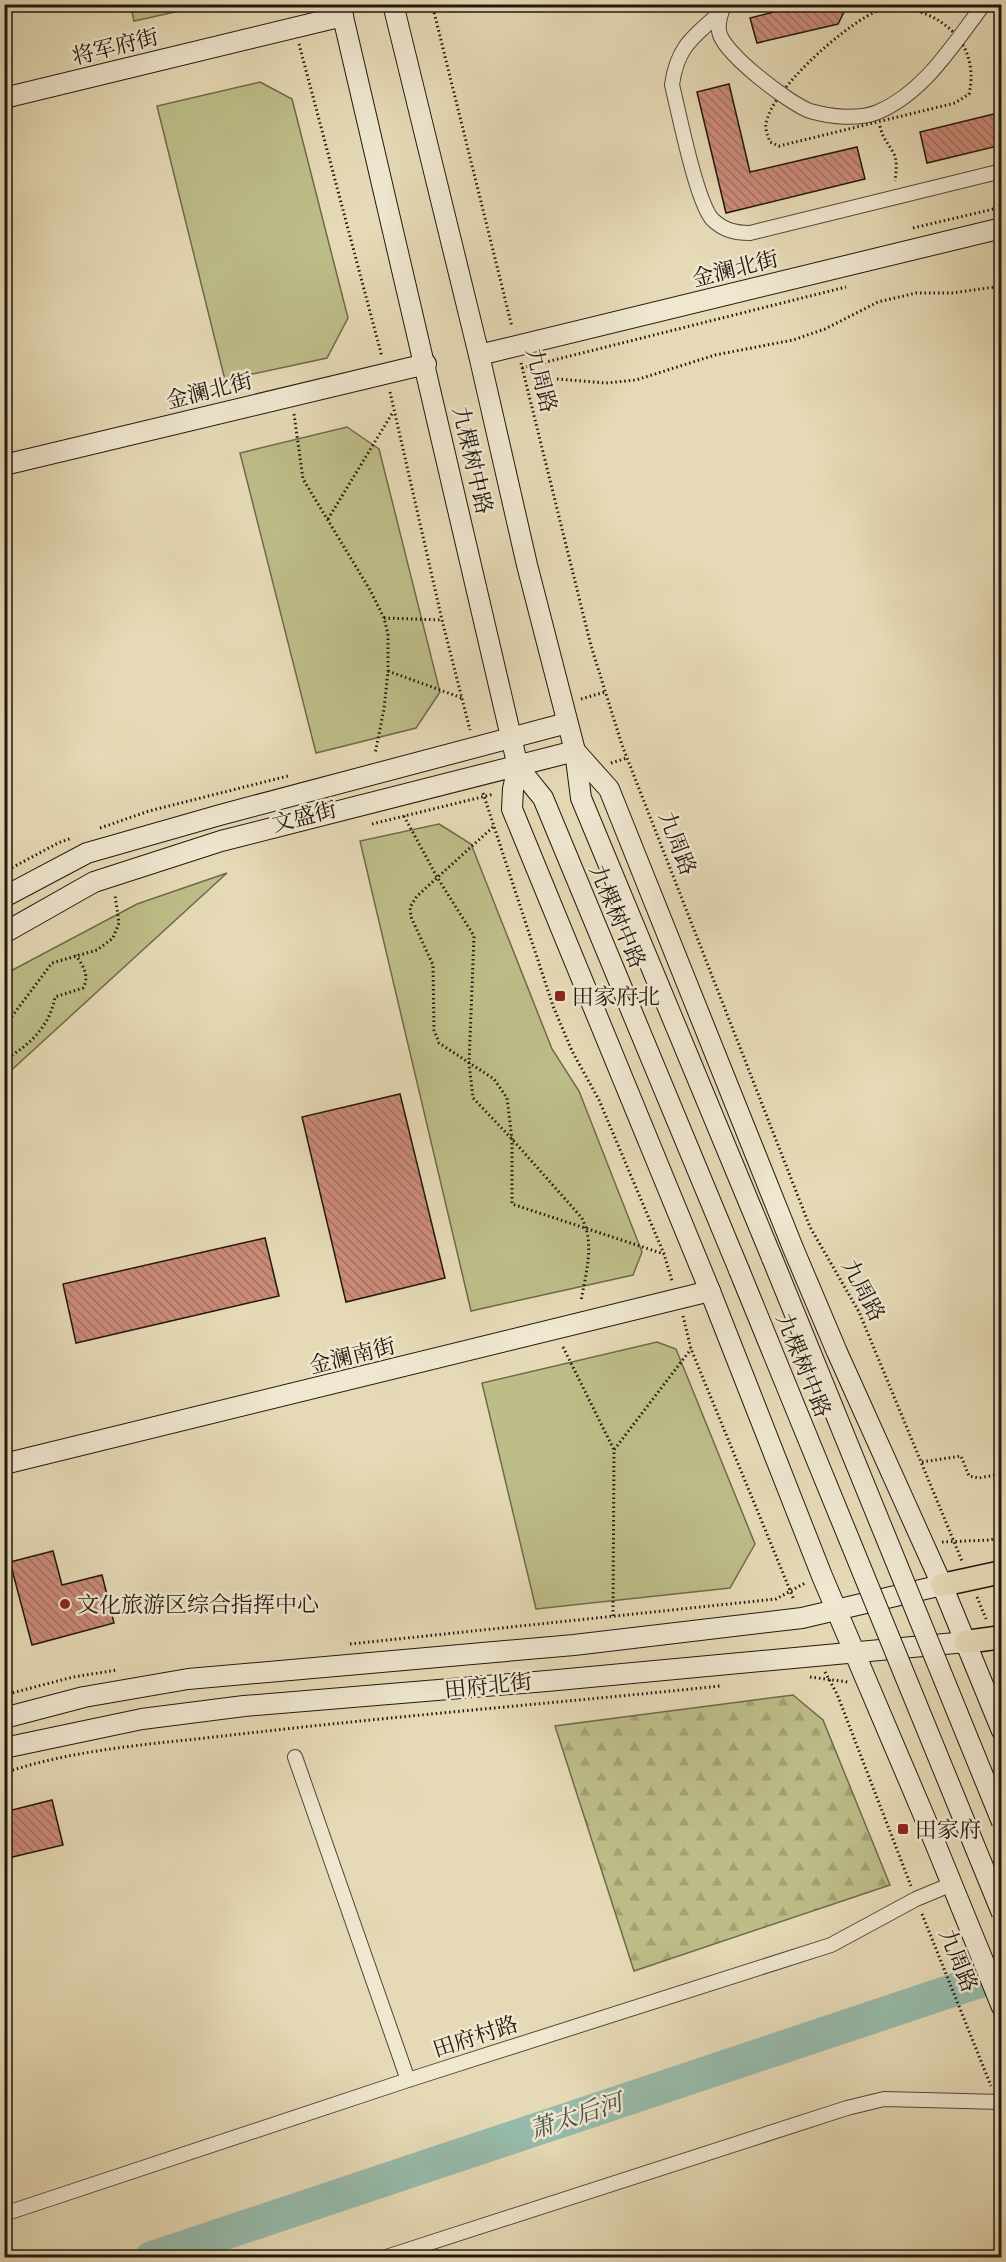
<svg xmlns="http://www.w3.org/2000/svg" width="1006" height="2262" font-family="'IM FELL DW Pica','Noto Serif SC',serif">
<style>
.forest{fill:url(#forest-firs);stroke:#6f6a4c;stroke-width:1.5}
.green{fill:#bdbd88;stroke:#6f6a4c;stroke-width:1.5}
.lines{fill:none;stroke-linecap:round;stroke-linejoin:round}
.river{stroke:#97bbab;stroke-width:33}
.building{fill:url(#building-back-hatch);stroke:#21170f;stroke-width:1.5}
.street-casing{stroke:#524839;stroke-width:16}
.secondary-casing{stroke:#21170f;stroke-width:22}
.primary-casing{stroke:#21170f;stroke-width:25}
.path{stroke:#21170f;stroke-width:3;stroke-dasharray:1.5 3;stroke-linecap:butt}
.street{stroke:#efe7d0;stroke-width:14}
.secondary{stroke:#efe7d0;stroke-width:20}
.primary{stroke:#e6dab6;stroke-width:22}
.secondary-bridge-casing{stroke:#21170f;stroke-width:22;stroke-linecap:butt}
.secondary-bridge{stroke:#efe7d0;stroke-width:20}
.poi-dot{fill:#8f2418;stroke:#efe7d0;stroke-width:2}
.labels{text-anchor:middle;stroke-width:5;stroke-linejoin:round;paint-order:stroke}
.street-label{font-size:22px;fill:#21170f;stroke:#efe7d0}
.poi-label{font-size:22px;fill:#21170f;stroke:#efe7d0;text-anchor:start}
.water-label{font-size:24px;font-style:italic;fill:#4a5046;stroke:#efe7d0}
</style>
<defs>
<pattern id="forest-firs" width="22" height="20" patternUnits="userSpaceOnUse" patternTransform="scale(1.5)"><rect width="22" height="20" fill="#bdbd88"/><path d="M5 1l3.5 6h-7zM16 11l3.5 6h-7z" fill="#a2a274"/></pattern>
<pattern id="building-back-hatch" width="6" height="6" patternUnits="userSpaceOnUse" patternTransform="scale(1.5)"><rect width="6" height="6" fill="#cc8b7a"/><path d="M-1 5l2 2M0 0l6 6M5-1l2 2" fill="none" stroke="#a57162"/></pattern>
</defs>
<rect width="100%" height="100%" fill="#e6dab6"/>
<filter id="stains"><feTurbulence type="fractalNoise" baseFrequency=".00333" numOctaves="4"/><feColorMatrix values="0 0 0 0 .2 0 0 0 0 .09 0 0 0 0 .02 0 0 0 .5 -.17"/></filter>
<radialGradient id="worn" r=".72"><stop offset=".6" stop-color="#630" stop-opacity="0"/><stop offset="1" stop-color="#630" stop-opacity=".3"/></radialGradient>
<polygon class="forest" points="793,1695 823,1720 890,1885 634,1971 555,1726"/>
<g class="green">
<polygon points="130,4 207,4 207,5 134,21"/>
<polygon points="260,82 292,99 348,318 327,358 225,380 157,106"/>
<polygon points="347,427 379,449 440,692 416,728 316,753 240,453"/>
<polygon points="439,824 471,844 552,1049 579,1091 642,1252 633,1275 471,1311 360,841"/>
<polygon points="227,873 5,1076 5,974 137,904"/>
<polygon points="657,1342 676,1349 755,1544 730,1588 536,1609 482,1383"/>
</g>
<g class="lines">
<polyline class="river" points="151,2258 1002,1974"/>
</g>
<g class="building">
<polygon points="805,4 848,4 838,24 757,43 750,18"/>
<polygon points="729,84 750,172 857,147 865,179 726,213 697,92"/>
<polygon points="1002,112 1002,145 927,163 920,132"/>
<polygon points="400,1094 445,1278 346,1302 302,1117"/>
<polygon points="265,1238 279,1296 76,1343 63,1284"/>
<polygon points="53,1551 62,1585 102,1575 114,1623 32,1645 10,1562"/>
<polygon points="52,1800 63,1845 4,1859 4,1812"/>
</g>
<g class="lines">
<g class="street-casing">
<g id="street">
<path d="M 725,4 C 721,12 718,22 719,31 C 721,52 790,104 810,111 C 831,117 858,120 878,112 C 925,92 954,43 984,4"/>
<path d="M 720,13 C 693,37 677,47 672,85 C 679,113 696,200 712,219 C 723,230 735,233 750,233 L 1002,171"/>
<polyline points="295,1757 408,2080"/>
<polyline points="4,2214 408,2080 831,1945 916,1899 952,1884"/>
<polyline points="383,2258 847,2108 884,2099 1002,2102"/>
</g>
</g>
<g class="secondary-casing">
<g id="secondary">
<polyline points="340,4 518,767 543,798 739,1270"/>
<polyline points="393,4 479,355 527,565 575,751 581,798 772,1258"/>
<polyline points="4,98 343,16"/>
<polyline points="479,355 1002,228"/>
<polyline points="4,465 426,364"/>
<polyline points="575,751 609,789 793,1248 837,1352 942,1585 1002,1731"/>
<polyline points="518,767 513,789 512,809 710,1291 822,1576 924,1816 1002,2007"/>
<polyline points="4,897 87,853 220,815 567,723"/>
<polyline points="4,933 94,882 221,841 575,751"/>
<polyline points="4,1464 710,1291"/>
<polyline points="4,1718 84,1697 188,1679 574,1645 802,1618 942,1585"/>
<polyline points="4,1748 142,1719 244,1706 547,1681 966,1642"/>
</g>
</g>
<g class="primary-casing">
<g id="primary">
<polyline points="942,1585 1002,1572"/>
<polyline points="966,1642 1002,1637"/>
</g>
</g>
<g class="path">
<polyline points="432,4 512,327"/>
<path d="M 890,7 C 939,8 981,42 969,94 L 955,103 L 779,146 L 770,142 C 768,136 765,130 766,124 C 771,90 842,28 873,13 C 878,10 885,9 890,7 Z"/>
<polyline points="299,44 382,357"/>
<path d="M 880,126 C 882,137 888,143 893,152 C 898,161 896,171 895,181"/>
<polyline points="913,228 1002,207"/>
<polyline points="521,363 591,646 622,745 810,1227 859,1312 962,1561"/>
<polyline points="522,368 846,287"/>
<polyline points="557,379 606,383 636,380 715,355 793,340 825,329 878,302 916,293 952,293 1002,286"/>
<polyline points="390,392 442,620 470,730"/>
<polyline points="294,414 303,479 370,590 384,618 388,634 388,671 384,709 375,754"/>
<polyline points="328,519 393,412"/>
<polyline points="384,618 442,620"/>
<polyline points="388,671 462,698"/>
<polyline points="581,699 605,692"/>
<polyline points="611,763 627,758"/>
<polyline points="483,793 553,1006 572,1051 599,1100 664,1254 672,1281"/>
<path d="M 404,816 L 437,877 L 474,936 L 469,1064 L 473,1098 L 512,1139 L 582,1218 C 595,1245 586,1272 581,1301"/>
<polyline points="372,824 494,794"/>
<polyline points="493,827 417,896 410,907 411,917 433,965 434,1030 439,1043 494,1079 507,1098 512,1139 512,1204 664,1254"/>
<polyline points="100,828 149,811 288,776"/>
<polyline points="4,872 58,843 72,838"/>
<polyline points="4,1021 10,1019 52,963 97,950 113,938 119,923 115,895"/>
<path d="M 4,1060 C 29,1046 50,1026 55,997 L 83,988 C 90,976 83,966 76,955"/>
<polyline points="683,1316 691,1349 794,1600"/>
<polyline points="563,1347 614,1450"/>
<polyline points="922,1462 961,1456 969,1476 979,1478 1002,1474"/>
<polyline points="942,1542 990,1540 1002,1537"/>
<polyline points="977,1597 986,1619"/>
<polyline points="613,1616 614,1450 691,1349"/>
<polyline points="350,1644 776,1599 805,1583"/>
<polyline points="825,1672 837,1694 911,1886"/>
<polyline points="810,1677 848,1682"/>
<polyline points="4,1695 73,1677 117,1670"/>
<path d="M 4,1773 C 77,1748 157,1744 232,1735 C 394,1716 557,1703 720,1686"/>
<polyline points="922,1914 991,2086"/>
</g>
<use href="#street" class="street"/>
<use href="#secondary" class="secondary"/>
<use href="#primary" class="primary"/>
<g class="secondary-bridge-casing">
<g id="secondary-bridge">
<polyline points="772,1258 1002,1822"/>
<polyline points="739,1270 1002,1913"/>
</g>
</g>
<use href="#secondary-bridge" class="secondary-bridge"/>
</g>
<g class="poi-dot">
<rect x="554" y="990" width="12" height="12" rx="3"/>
<circle cx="65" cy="1604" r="6"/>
<rect x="897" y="1823" width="12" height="12" rx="3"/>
</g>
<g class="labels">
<g class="street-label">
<text transform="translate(115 46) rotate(-14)" y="8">将军府街</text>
<text transform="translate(735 268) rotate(-14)" y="8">金澜北街</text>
<text transform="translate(542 380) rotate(76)" y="8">九周路</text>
<text transform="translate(209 390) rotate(-14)" y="8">金澜北街</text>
<text transform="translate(473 460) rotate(77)" y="8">九棵树中路</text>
<text transform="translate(304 816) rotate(-14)" y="8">文盛街</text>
<text transform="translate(678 843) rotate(69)" y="8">九周路</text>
<text transform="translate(618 916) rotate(67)" y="8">九棵树中路</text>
<text transform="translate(864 1290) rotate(62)" y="8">九周路</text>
<text transform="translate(352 1355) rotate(-14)" y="8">金澜南街</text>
<text transform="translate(804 1365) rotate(68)" y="8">九棵树中路</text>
<text transform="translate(488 1685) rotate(-6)" y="8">田府北街</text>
<text transform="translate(959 1960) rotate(68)" y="8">九周路</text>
<text transform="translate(475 2036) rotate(-18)" y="8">田府村路</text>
</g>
<g class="poi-label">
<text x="572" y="1004">田家府北</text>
<text x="77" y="1612">文化旅游区综合指挥中心</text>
<text x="915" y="1837">田家府</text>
</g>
<g class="water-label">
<text transform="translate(576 2116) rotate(-18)" y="8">萧太后河</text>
</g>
</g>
<rect width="1006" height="2262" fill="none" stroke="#e6dab6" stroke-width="24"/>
<rect x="6" y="6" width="994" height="2250" fill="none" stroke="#21170f" stroke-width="3"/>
<rect x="12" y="12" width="982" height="2238" fill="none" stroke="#21170f" stroke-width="1.5"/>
<rect width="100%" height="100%" filter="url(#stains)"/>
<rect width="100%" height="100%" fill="url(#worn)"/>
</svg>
